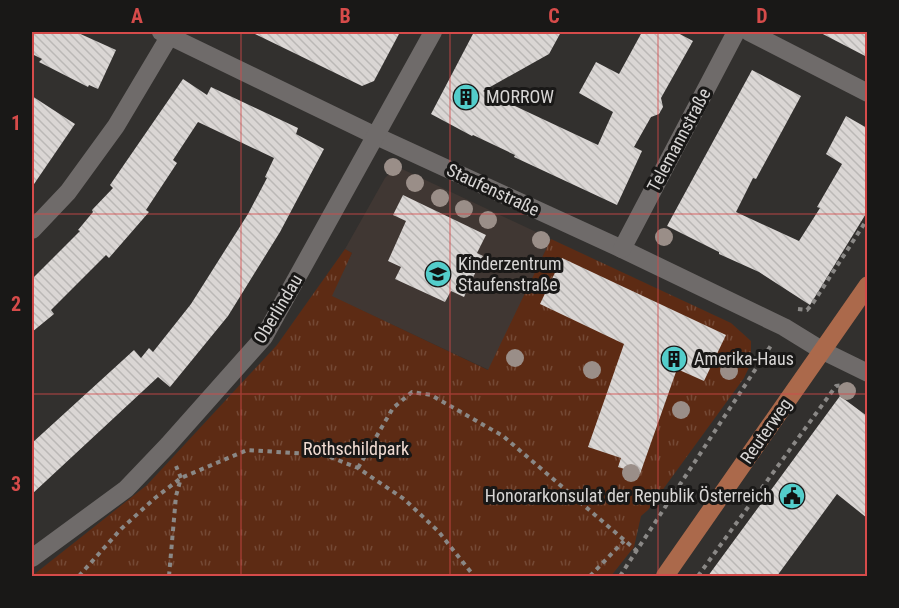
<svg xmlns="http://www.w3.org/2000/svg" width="899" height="608" font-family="'Roboto Condensed',sans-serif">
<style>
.built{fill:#403733}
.grass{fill:url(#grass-tufts)}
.building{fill:url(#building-back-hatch)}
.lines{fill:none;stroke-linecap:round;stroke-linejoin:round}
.path{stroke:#8a8886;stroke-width:4;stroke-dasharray:4.5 4.5;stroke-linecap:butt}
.minor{stroke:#6f6b6a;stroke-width:18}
.major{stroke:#ab694b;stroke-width:18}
.tree{fill:#9a8e88}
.grid{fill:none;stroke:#d64b4a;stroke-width:1.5;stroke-opacity:0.55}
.labels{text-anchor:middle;stroke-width:6;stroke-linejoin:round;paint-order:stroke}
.poi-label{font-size:18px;fill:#d7d5d4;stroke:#191817;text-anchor:start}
.street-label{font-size:18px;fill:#d7d5d4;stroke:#191817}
.park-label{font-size:18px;fill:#f0dbd2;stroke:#191817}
.neatline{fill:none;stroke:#d64b4a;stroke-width:2}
.grid-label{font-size:20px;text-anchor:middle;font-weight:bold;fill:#d64b4a}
</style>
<defs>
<pattern id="grass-tufts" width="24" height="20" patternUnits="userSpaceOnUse" patternTransform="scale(1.5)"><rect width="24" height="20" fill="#5d2b14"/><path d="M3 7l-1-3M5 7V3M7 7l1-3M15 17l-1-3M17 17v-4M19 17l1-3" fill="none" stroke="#744935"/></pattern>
<pattern id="building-back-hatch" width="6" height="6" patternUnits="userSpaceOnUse" patternTransform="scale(1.5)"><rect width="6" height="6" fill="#dad6d4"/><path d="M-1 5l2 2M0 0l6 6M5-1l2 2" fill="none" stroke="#bbb8b6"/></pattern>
</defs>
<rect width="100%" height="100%" fill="#32302e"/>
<polygon class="built" points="402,169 551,239 489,370 331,296 352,253 345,249 385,178 393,170"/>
<polygon class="grass" points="551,239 731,323 751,341 751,363 744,378 648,510 641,516 634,547 611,576 32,576 147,485 277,345 345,249 352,253 332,296 488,370"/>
<g class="building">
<polygon points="32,32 76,32 116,50 98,89 89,85 88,87 39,62 42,59 32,54"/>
<polygon points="251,32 400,32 374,81 362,86"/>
<polygon points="474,32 561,32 549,54 483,91 598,145 613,112 579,93 596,62 619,74 642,32 676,32 693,41 661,98 663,107 659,114 651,117 634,147 642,151 617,205 514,157 515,155 473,135 472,136 431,114"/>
<polygon points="819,32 867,32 867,57"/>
<polygon points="752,70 801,96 756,179 753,178 736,212 799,241 820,208 817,207 842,164 826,154 846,116 867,128 867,212 810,305 759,272 719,254 719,252 667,226"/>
<polygon points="183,79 207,95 211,87 298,128 296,134 324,149 280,232 228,316 170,387 158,377 32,494 32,443 134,350 141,358 149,348 153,352 191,304 248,214 267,178 265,177 274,158 198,122 173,160 177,163 146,210 149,212 109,258 106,255 51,310 54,314 32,332 32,279 80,231 78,230 93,212 92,210 113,188 110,185"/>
<polygon points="32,96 75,124 32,187"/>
<polygon points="403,195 486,235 477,253 483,256 464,297 451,291 445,302 395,279 401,267 388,261 406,221 393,215"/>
<polygon points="562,258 726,335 704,381 677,369 640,474 618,467 621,458 588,447 624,344 540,304"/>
<polygon points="840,396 867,416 867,518 837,494 777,576 708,576"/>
</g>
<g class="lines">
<g class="path">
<polyline points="798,309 807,310 813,303 868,218"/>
<polyline points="358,468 393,408 412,392 431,395 503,436 637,551"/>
<polyline points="79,576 121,529 155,498 181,478 247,450 325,455 358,468 404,499 438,531 474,576"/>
<polyline points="169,576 176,496 181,478 176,466"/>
<polyline points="590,576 624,541"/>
<polyline points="620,576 772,344"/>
<polyline points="698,576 836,386 843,385"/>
</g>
<g class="minor">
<polyline points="161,32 376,136 622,249 784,327 823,351 868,373"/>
<polyline points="749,32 868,93"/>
<polyline points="32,230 68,192 116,126 172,32"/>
<polyline points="622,249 736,32"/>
<polyline points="32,558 126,489 168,445 264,337 433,32"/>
</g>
<polyline class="major" points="665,576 868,285"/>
</g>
<g class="tree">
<circle cx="393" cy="167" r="9"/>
<circle cx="415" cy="183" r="9"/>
<circle cx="440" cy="198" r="9"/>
<circle cx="464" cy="209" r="9"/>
<circle cx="488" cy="220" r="9"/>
<circle cx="664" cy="237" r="9"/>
<circle cx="541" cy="240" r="9"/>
<circle cx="515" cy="358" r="9"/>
<circle cx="592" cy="370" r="9"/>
<circle cx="729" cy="371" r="9"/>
<circle cx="847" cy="391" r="9"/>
<circle cx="681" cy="410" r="9"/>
<circle cx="631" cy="473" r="9"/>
</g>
<path class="grid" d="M 241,32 L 241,576M 450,32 L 450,576M 658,32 L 658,576M 32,214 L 868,214M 32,394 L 868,394"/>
<defs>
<g id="building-disc" transform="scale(1.35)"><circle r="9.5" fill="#53cdcb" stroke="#191817"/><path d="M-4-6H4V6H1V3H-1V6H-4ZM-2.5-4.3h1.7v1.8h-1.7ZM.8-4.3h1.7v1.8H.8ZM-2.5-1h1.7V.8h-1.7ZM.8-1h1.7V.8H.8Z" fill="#111"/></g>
<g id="school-disc" transform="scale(1.35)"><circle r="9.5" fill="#53cdcb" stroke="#191817"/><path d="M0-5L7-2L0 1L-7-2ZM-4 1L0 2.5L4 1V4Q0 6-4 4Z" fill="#111"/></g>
<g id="civic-disc" transform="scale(1.35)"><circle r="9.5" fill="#53cdcb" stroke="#191817"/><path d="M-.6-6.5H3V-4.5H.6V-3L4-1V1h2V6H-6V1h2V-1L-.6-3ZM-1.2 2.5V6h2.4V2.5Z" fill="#111"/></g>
</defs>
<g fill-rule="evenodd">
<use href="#building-disc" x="466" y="97"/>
<use href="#school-disc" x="438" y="274"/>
<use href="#building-disc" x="674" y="359"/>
<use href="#civic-disc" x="792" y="496"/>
</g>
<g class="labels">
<g class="poi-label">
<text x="486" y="103">MORROW</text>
<text x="458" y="270">Kinderzentrum<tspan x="458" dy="21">Staufenstraße</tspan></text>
<text x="694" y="365">Amerika-Haus</text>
<text x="772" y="502" text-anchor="end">Honorarkonsulat der Republik Österreich</text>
</g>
<g class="street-label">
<text transform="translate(679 140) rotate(-62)" y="6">Telemannstraße</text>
<text transform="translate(493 190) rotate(25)" y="6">Staufenstraße</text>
<text transform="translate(278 309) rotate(-59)" y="6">Oberlindau</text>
<text transform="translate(766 431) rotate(-55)" y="6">Reuterweg</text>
</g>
<g class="park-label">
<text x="356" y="455">Rothschildpark</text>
</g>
</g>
<rect width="899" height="608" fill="none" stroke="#191817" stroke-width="66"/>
<rect x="33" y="33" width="833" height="542" class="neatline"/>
<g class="grid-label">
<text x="137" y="23">A</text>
<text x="345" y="23">B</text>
<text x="554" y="23">C</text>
<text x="762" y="23">D</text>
<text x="16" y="130">1</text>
<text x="16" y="311">2</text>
<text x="16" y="491">3</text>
</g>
</svg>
